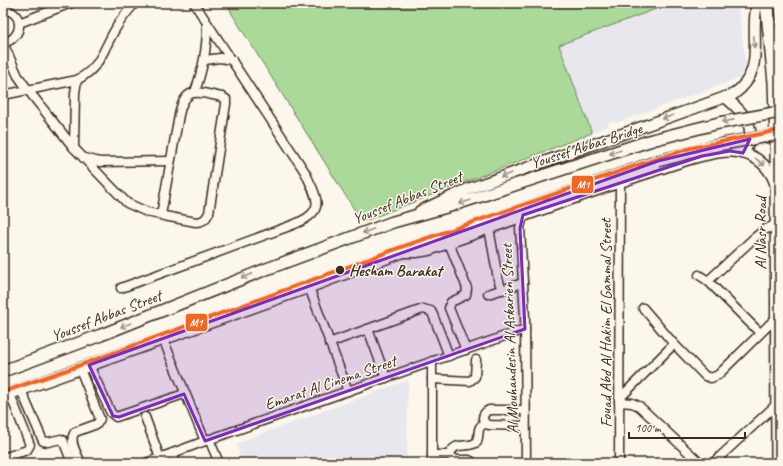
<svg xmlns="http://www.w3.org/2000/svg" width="783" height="466" font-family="Caveat,sans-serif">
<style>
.built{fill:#e8e7ee}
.green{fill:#aad999;stroke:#72825c}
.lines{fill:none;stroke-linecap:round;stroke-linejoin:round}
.minor-casing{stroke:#3b2a1e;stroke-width:11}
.tertiary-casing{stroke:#3b2a1e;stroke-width:13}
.secondary-casing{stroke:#3b2a1e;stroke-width:14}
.trunk-casing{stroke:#3b2a1e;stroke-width:16}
.minor{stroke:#fbf7ec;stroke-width:8}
.tertiary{stroke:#fbf7ec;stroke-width:10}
.secondary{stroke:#fbf7ec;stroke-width:11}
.trunk{stroke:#fbf7ec;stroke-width:13}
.secondary-bridge-casing{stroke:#3b2a1e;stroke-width:14;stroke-linecap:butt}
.secondary-bridge{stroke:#fbf7ec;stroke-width:11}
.metro-1-casing{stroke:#fbf7ec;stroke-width:7}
.metro-1{stroke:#f26522;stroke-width:4}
.oneway{stroke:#9b9085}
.marked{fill:#7b2cbf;fill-opacity:0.2;stroke:#7b2cbf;stroke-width:3;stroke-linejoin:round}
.stop-dot{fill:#3b2a1e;stroke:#fbf7ec;stroke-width:1.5}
.labels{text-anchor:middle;stroke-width:3;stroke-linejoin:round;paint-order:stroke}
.street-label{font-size:16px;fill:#3b2a1e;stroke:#fbf7ec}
.stop-label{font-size:16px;font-weight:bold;fill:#3b2a1e;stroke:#fbf7ec;text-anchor:start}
.line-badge{stroke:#fbf7ec;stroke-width:1.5}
.badge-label{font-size:11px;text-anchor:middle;font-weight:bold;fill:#fff}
</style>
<rect width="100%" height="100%" fill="#fbf7ec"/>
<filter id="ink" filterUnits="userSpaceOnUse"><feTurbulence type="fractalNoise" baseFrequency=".025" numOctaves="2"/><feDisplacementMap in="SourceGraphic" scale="8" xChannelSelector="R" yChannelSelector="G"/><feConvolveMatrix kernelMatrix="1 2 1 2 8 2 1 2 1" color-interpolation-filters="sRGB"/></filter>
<g filter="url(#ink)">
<g class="built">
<polygon points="672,3 738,3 746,65 739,78 616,123 614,121 608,123 608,126 592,133 559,45"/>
<polygon points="408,380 407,463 241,463 237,443"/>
</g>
<polygon class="green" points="227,3 672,3 559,45 592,133 362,222 232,14"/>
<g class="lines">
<g class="minor-casing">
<g id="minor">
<path d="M 3,9 C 25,12 24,38 3,43"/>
<polyline points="19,23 71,3"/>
<path d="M 3,43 L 18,76 L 28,90 L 74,148 L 127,203 L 147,212 L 164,216 L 196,222 C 203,222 206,219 209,213 L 226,104 L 226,99 L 222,97 C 198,92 185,85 179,115 L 161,215"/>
<polyline points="205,60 220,58 232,60"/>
<path d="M 195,92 C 203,68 207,49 207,24"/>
<path d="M 3,95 L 77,80 C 102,66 102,51 116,28 C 121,19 128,11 135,3"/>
<polyline points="74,148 75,93 77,80"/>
<polyline points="84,158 100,162 170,161"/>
<polyline points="523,215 520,228 525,318 526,463"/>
<polyline points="489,228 498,279 502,290"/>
<polyline points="449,243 467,288 466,295 451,302 449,308 466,350"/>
<polyline points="699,275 708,281 760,333"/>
<polyline points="708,281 754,238 764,230 777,224"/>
<polyline points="309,287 348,391"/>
<path d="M 121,288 L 295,224 C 327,211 317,198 305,172 L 194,3"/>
<polyline points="488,294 523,283"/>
<polyline points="643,308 674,344 705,376 711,378 718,375 778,316"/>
<polyline points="368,329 386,378"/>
<polyline points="163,339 205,441"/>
<polyline points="329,343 423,309 431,311 433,315 449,356"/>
<polyline points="432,361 432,463"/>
<polyline points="89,365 111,413 116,417 184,394"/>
<path d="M 80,369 L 100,419 L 97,424 L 75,432 C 68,440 77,454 81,463"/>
<polyline points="432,379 470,381 475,377 476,360"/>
<polyline points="21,390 43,441 48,442 61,439 63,440 72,463"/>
<polyline points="619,399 674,344"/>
<polyline points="619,402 632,403 639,406 700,463"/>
<path d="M 525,410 L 489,410 C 481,414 481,422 489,425 L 525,426"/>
<polyline points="145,417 160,458"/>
<polyline points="209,439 219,463"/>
<polyline points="173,453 175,463"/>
<polyline points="432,455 449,455 456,460 469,460 474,463"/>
<path d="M 449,455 C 457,439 466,450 477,442 C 480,434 476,426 485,424"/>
<polyline points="3,463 6,457 27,450 30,445 10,394"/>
<polyline points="146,463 205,441 525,329"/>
<polyline points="619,463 620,182"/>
<polyline points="713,463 777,404"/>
</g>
</g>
<g class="tertiary-casing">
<g id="tertiary">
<path d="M 725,97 C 744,113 760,128 743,153"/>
<path d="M 420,211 L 468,189 L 734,94 C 767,70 749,37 757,3"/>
<path d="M 405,252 L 416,252 L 429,250 C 501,224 572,198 644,174 C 667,167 714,148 738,152 C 757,155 771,168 776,186"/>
</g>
</g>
<g class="secondary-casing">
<g id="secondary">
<polyline points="3,371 101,335 264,270 393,222 450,206 652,140"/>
<polyline points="3,396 309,287 402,252 658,161"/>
</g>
</g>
<g class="trunk-casing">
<polyline id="trunk" points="767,3 775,82 777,145 778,463"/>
</g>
<use href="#minor" class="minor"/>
<use href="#tertiary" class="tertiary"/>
<use href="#secondary" class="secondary"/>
<use href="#trunk" class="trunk"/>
<g class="secondary-bridge-casing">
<g id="secondary-bridge">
<polyline points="652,140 719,123 780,112"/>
<polyline points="658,161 723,144 780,134"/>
</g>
</g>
<use href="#secondary-bridge" class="secondary-bridge"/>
<g class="metro-1-casing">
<polyline id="metro-1" points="3,392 67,370 396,249 644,163 691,148 780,130"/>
</g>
<use href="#metro-1" class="metro-1"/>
</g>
<defs><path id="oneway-shaft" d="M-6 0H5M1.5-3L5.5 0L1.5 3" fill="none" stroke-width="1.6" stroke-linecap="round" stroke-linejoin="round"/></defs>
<g class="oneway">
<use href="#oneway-shaft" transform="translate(754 42) rotate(88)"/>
<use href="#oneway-shaft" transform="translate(668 117) rotate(161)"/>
<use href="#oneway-shaft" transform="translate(728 121) rotate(169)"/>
<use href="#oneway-shaft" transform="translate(615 152) rotate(162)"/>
<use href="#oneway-shaft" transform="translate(760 162) rotate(39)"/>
<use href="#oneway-shaft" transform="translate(506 175) rotate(160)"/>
<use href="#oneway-shaft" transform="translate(465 202) rotate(162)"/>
<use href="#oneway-shaft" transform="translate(368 231) rotate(160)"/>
<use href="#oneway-shaft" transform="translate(521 249) rotate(-94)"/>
<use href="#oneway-shaft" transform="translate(247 276) rotate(158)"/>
<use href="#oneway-shaft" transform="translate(126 325) rotate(158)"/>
</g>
</g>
<path class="marked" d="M 750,139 L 743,153 L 730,151 L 702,156 L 523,215 L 520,228 L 525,329 L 205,441 L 184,394 L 119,417 L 113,416 L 89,365 L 658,161 Z"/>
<circle class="stop-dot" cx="340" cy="270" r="5"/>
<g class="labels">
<g class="street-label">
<text transform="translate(586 145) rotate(-18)" y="6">Youssef Abbas Bridge</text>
<text transform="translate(407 197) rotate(-22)" y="6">Youssef Abbas Street</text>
<text transform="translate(760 233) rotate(-90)" y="6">Al Nasr Road</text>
<text transform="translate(106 315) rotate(-21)" y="6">Youssef Abbas Street</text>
<text transform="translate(605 323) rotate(-90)" y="6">Fouad Abd Al Hakim El Gammal Street</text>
<text transform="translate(509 339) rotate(-92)" y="6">Al Mouhandesin Al Askarien Street</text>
<text transform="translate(330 382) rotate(-19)" y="6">Emarat Al Cinema Street</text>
</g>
<g class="stop-label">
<text x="349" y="276">Hesham Barakat</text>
</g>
</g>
<g class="line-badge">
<rect x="571" y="175" width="23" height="19" rx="4" fill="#f26522"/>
<rect x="185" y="313" width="23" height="19" rx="4" fill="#f26522"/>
</g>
<g class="badge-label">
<text x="583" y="188">M1</text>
<text x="196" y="326">M1</text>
</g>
<rect width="783" height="466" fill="none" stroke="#fbf7ec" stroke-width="16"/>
<rect x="8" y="8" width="767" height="450" fill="none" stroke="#3b2a1e" stroke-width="1.5" filter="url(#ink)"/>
<path d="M629 432v6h116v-6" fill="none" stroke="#3b2a1e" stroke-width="2"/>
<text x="635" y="432" font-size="12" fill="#3b2a1e" stroke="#fbf7ec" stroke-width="3" paint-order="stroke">100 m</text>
</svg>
